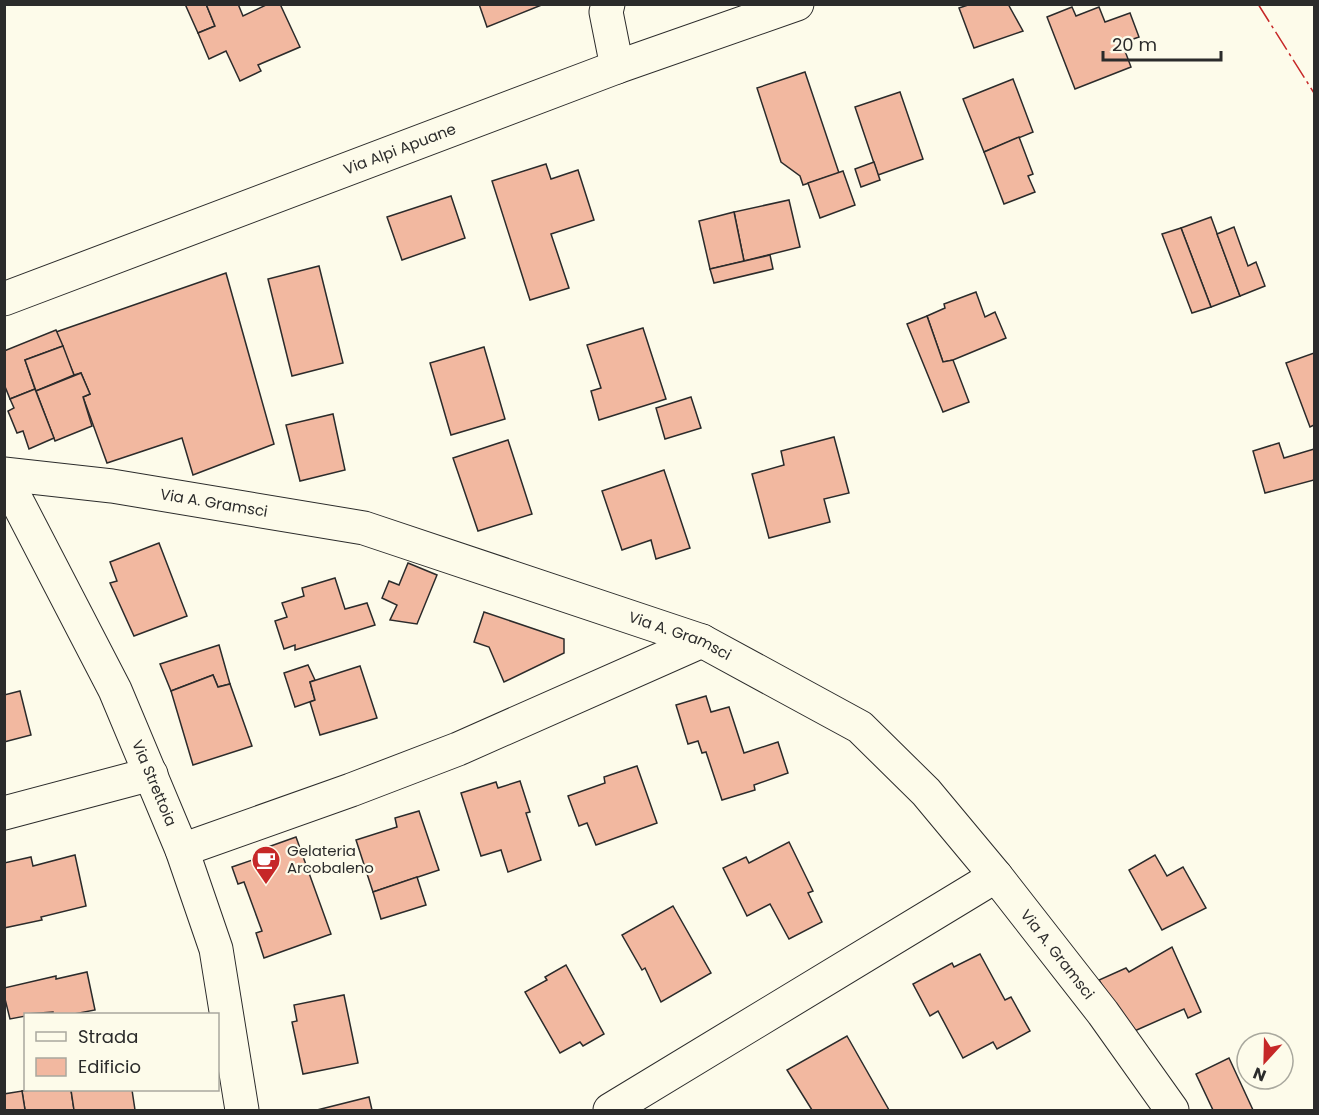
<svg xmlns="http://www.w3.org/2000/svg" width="1319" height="1115" font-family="Poppins,sans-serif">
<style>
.building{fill:#f2b8a0;stroke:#2b2b2b;stroke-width:1.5}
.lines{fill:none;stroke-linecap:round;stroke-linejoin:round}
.street-casing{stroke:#2b2b2b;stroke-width:35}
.secondary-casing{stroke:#2b2b2b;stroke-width:35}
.street{stroke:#fdfbea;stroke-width:33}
.secondary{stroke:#fdfbea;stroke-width:33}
.power{stroke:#c62828;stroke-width:1.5;stroke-dasharray:21 4.5 3 4.5;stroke-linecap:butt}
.labels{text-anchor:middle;stroke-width:4.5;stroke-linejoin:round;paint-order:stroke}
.street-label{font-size:15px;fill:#2b2b2b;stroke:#fdfbea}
.poi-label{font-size:15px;fill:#2b2b2b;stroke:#fdfbea;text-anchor:start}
</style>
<rect width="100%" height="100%" fill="#fdfbea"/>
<g class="building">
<polygon points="185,4 206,4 215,26 198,33"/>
<polygon points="206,4 238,4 243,16 268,4 280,4 300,47 258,65 261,71 240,81 226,51 209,59 198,33 215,26"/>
<polygon points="479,4 544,4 487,27"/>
<polygon points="971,4 1008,4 1023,31 974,48 959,8"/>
<polygon points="1072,7 1076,16 1099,7 1105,22 1130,13 1139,37 1122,43 1131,67 1075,89 1047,17"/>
<polygon points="805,72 839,173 803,185 800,176 781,162 757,88"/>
<polygon points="1013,79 1033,132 984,152 963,99"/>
<polygon points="900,92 923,159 878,175 855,107"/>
<polygon points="1019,137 1033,174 1028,176 1035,192 1004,204 984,152"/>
<polygon points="874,162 880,180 861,187 855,169"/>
<polygon points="546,164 551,179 578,170 594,220 551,234 569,288 530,300 492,181"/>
<polygon points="843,171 855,205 820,218 808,183"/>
<polygon points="451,196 465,238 402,260 387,217"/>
<polygon points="789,200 800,247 744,261 734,212"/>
<polygon points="734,212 744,261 710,269 699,221"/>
<polygon points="1211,217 1240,296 1211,307 1181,228"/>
<polygon points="1234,227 1248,266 1256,262 1265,286 1240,296 1217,234"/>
<polygon points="1181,228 1211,307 1192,313 1162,234"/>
<polygon points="770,255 773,269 714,283 710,269"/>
<polygon points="319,266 343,363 292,376 268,279"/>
<polygon points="226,273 274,444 193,475 182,438 107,463 83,397 90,394 81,373 74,375 56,332"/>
<polygon points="976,292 985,317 995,312 1006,338 953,360 943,362 927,316 945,308 944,304"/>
<polygon points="927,316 943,362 953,360 969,402 943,412 907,324"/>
<polygon points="643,328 666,399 599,420 591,391 601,388 587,345"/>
<polygon points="56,330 63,346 25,360 35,389 10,399 4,384 4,351"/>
<polygon points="63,346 74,375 36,391 25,360"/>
<polygon points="484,347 505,419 451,435 430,363"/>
<polygon points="1314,353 1314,425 1310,427 1286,363"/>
<polygon points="81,373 90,394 83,397 92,426 55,441 36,391"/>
<polygon points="35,389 54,438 29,449 23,431 17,433 8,411 14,408 10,399"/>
<polygon points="691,397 701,428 665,439 656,408"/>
<polygon points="333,414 345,470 300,481 286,425"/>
<polygon points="834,437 849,493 824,499 830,522 769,538 752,474 784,465 781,451"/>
<polygon points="508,440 532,514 478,531 453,458"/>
<polygon points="1279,443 1284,458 1314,449 1314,480 1265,493 1253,451"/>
<polygon points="664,470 690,548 656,559 651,540 622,550 602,491"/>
<polygon points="159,543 187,616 134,636 110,583 117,581 110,562"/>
<polygon points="408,563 437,575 417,624 390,620 397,605 382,598 389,581 399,585"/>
<polygon points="335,578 345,609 367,603 375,625 295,650 295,645 284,649 275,621 287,617 282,603 304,596 302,588"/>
<polygon points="484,612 564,639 564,653 504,682 489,647 474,642"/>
<polygon points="219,645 230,684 218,687 213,675 171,691 160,664"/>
<polygon points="308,665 315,680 310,682 315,700 295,707 284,673"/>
<polygon points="360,666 377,718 320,735 310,702 315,700 310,682"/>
<polygon points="213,675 218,687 230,684 252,746 193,765 171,691"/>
<polygon points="20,691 31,735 4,742 4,695"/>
<polygon points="706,696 711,712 729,707 744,753 778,742 788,773 754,785 755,790 722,800 706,752 702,753 698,741 688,744 676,705"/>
<polygon points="637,766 657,823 596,845 587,823 579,826 568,796 605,783 604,777"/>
<polygon points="520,781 530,812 526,813 541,860 508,872 501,850 481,856 461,793 496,782 498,788"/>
<polygon points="419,811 439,870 373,892 356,840 397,827 395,818"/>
<polygon points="296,837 331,934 264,958 256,933 262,931 244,882 238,884 232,867 270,854 268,847"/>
<polygon points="789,842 813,891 808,893 822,922 789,939 770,904 747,916 723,868 746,857 749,863"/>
<polygon points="75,855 86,906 41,917 42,920 4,928 4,863 31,857 33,866"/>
<polygon points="1155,855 1167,876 1183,867 1206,908 1162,930 1129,870"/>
<polygon points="417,877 426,905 381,919 373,892"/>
<polygon points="673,906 711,973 661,1002 645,968 642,970 622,935"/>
<polygon points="1172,947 1201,1012 1188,1018 1184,1009 1130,1033 1099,980 1126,968 1129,972"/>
<polygon points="980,954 1005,1000 1011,997 1030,1031 997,1049 993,1042 963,1058 938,1011 930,1016 913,984 952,963 954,967"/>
<polygon points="566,965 604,1034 583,1046 580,1042 560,1053 525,992 547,980 545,977"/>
<polygon points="87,972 95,1010 74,1014 53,1014 53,1012 26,1014 26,1016 10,1019 4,995 4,988 56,976 56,979"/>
<polygon points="344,995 358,1063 303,1074 292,1022 297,1021 294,1005"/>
<polygon points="847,1036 889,1110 812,1110 787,1070"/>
<polygon points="1229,1058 1253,1110 1213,1110 1196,1074"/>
<polygon points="30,1090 71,1090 74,1110 25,1110 22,1091"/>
<polygon points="71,1090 132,1090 135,1110 74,1110"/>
<polygon points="22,1091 25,1110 4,1110 4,1094"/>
<polygon points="369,1097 372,1110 317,1110"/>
</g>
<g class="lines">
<g class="street-casing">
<g id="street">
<polyline points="608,4 606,12 617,67"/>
<path id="s1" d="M 4,474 L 112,486 L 364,528 L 702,641 L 860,727 L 926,792 L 996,876 L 1103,1013 L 1172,1110"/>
<path id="s2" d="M 4,476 L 115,690 L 182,850 L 216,949 L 242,1110"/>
<polyline points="4,813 151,774"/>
<polyline points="182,850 351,790 458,749 702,641"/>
<polyline points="610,1110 996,876"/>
</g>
</g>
<g class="secondary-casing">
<g id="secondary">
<path id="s3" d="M 4,299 L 617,67 L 797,4"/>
</g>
</g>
<use href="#street" class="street"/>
<use href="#secondary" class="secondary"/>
<polyline class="power" points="1258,4 1314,93"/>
</g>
<defs>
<g id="cafe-pin" transform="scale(1.5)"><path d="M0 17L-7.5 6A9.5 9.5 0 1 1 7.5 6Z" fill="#c62828" stroke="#fdfbea"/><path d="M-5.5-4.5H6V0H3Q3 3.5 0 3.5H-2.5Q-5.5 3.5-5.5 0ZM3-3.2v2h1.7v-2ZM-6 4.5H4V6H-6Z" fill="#fff"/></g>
</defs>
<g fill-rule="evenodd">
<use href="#cafe-pin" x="266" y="860"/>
</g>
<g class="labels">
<g class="street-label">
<text dy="5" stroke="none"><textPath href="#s3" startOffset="423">Via Alpi Apuane</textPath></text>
<text dy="5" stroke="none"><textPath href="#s1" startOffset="212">Via A. Gramsci</textPath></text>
<text dy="5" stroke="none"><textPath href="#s1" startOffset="698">Via A. Gramsci</textPath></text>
<text dy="5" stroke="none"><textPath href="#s2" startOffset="342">Via Strettoia</textPath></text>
<text dy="5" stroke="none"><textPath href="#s1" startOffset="1202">Via A. Gramsci</textPath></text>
</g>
<g class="poi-label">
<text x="287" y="856">Gelateria<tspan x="287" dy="17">Arcobaleno</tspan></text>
</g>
</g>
<rect width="1319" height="1115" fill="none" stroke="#2b2b2b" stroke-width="12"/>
<rect x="24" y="1013" width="195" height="78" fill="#fdfbea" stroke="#a9a89e" stroke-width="1.5"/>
<rect x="36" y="1032" width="30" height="9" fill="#fdfbea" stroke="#a9a89e" stroke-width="1.5"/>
<text x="78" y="1043" font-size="18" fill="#2b2b2b">Strada</text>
<rect x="36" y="1058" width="30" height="18" fill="#f2b8a0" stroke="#a9a89e" stroke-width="1.5"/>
<text x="78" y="1073" font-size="18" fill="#2b2b2b">Edificio</text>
<g transform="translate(1265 1061) rotate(202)"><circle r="28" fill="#fdfbea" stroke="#a9a89e" stroke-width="1.5"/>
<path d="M0-4.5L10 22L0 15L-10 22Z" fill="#c62828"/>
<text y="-9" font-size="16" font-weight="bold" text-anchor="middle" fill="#2b2b2b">N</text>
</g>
<path d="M1103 51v9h118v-9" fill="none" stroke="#2b2b2b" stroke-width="3"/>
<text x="1112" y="51" font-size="18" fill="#2b2b2b" stroke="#fdfbea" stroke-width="4.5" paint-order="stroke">20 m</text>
</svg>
